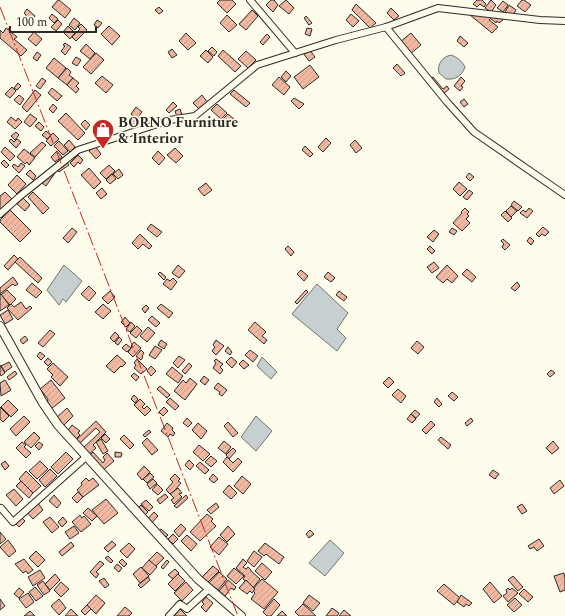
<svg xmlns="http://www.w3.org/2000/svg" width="565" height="616" font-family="Spectral,serif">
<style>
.water{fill:#c7d0d0;stroke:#74746e}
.building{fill:url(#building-hatch);stroke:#2b2b2b}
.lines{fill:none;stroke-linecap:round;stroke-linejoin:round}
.minor-casing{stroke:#2b2b2b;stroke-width:8}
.major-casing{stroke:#2b2b2b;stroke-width:10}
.minor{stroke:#fdfbea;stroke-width:6}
.major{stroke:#fdfbea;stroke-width:8}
.power{stroke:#c62828;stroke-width:1;stroke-dasharray:14 3 2 3;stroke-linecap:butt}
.labels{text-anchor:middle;stroke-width:3;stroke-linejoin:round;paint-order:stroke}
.poi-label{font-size:14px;font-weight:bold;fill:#2b2b2b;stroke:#fdfbea;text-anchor:start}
</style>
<defs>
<pattern id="building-hatch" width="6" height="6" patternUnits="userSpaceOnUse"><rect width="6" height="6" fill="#f2b8a0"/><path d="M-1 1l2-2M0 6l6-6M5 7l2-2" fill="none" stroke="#d09e8a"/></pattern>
</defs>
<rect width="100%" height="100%" fill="#fdfbea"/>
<g class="water">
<path d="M 451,55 C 457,57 462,61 465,67 C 462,76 455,80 446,79 L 439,73 C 437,64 442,57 451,55 Z"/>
<polygon points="64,265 82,281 66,302 63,299 59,305 47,290"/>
<polygon points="317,284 348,313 337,329 346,338 337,351 292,314"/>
<polygon points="262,357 277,372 271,379 257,366"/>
<polygon points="256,416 272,431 256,451 241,437"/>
<polygon points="330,540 344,553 325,576 309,563"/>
</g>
<g class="building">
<polygon points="58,0 59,0 71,10 65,18 52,7"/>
<polygon points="220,0 232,0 236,4 227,13 217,3"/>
<polygon points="271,0 274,0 278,5 273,12 266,5"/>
<polygon points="286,0 294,8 289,14 279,6"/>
<polygon points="477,0 482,0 486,4 484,7 480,4 477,7 473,4"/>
<polygon points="491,0 496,5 491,12 485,8"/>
<polygon points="522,0 524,0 531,5 525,12 517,6"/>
<polygon points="503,1 508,5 503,12 497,8"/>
<polygon points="356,4 376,23 370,28 352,10"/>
<polygon points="509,5 516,10 512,17 505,12"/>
<polygon points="159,7 163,11 159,14 155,10"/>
<polygon points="391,8 399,16 394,20 387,13"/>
<polygon points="27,9 35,16 29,23 24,18 26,15 24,13"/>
<polygon points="252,10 258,16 246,30 239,24"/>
<polygon points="473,12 486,13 491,18 489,20 498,27 492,33 470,15"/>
<polygon points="495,12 503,20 499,23 497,21 496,23 490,18"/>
<polygon points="52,14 58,19 54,23 49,18"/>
<polygon points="351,14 359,21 353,27 346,20"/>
<polygon points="227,15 237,25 229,32 220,23"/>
<polygon points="306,16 312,23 309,25 304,18"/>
<polygon points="74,18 80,23 75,30 69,25"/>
<polygon points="58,20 62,24 56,31 51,27"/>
<polygon points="97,20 102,23 98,28 94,25"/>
<polygon points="81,24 87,30 76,41 72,37 80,29 78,27"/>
<polygon points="68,26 75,33 70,39 63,32"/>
<polygon points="109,26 120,36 112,45 101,34"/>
<polygon points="6,28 17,37 14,39 27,50 21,56 0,38 0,30 3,33"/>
<polygon points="307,28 312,29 310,36 305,34"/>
<polygon points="34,32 42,39 36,46 28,39"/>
<polygon points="186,33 196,43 188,50 179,41"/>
<polygon points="411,33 421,45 410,54 400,42"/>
<polygon points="267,34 270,37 263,45 260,42"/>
<polygon points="460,36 468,43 464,47 457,41"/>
<polygon points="65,43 71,47 65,55 61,51 65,46 63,45"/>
<polygon points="86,44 95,53 90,59 80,51"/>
<polygon points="212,47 217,52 214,56 208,51"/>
<polygon points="172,49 177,55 172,58 168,52"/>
<polygon points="309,49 315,57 309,61 303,53"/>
<polygon points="206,50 213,57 208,63 200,56"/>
<polygon points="223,50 241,66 235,72 218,56"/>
<polygon points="246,51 256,60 248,68 238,59"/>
<polygon points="37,52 41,55 37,61 33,58"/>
<polygon points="96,53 104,60 91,74 83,67"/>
<polygon points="76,57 81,60 77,66 72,63"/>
<polygon points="54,58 66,68 58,78 46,68"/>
<polygon points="397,64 405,73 401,76 393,68"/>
<polygon points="310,65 319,77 303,89 294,77"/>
<polygon points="67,68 71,72 69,75 73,78 67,85 58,78"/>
<polygon points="286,71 291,76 286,82 281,77"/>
<polygon points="102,76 113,85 106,93 95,83"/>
<polygon points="279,77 290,87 284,95 272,85"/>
<polygon points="433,77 443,89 447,86 449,89 441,96 428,81"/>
<polygon points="461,77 465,81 461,86 463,87 460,91 454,86"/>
<polygon points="42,78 46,81 40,89 36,86"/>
<polygon points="73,78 79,83 76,86 79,89 76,93 67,85"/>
<polygon points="18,83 21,86 17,90 14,88"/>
<polygon points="12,87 16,91 10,98 5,94"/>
<polygon points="52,88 62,96 57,101 48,93"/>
<polygon points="35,90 41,95 27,112 22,107"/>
<polygon points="234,90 250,103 246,107 230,94"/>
<polygon points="19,95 24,99 20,105 14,100"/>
<polygon points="202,95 208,103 200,110 193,103"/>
<polygon points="294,98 304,104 299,109 291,101"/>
<polygon points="464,99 468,104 464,107 460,102"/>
<polygon points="173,102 177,106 169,113 166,110"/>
<polygon points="53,104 57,108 53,113 49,109"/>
<polygon points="217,104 227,113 221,119 211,110"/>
<polygon points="136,107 142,112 137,119 131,114"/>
<polygon points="180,109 182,115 177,117 175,111"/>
<polygon points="66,113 85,133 78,140 58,121"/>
<polygon points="30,114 37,119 30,127 24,122"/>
<polygon points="228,114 234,119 228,125 222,120"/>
<polygon points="11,117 16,121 18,118 22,122 15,129 7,122"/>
<polygon points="134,117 139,121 134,127 129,123"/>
<polygon points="85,120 90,125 86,130 81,124"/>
<polygon points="39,122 44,127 41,131 35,126"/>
<polygon points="46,131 51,135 47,139 42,135"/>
<polygon points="16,132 19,135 15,140 11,136"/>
<polygon points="53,133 59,139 51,146 46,141"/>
<polygon points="326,138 331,143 323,152 318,147"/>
<polygon points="11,139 14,142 17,139 21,142 16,148 9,141"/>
<polygon points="69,140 75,147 70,152 64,145"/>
<polygon points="355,140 362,148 356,153 350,145"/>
<polygon points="59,141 68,151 63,155 54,146"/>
<polygon points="42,142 46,145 35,157 30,153"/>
<polygon points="95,146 101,154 96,159 89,151"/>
<polygon points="305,146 313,154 310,157 302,150"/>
<polygon points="5,147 15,156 10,161 1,152"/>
<polygon points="175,148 183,156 176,163 167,155"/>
<polygon points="24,149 35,158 29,165 27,162 25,164 17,157"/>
<polygon points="57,151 62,157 55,162 51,157"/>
<polygon points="158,151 165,158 159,165 152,158"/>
<polygon points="78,155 83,160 80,164 78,162 74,167 70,163"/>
<polygon points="4,160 9,165 6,168 1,163"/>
<polygon points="67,162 69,165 59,172 57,169"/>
<polygon points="21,163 25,166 19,173 12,166 14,164 18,167"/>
<polygon points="109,165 115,171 106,179 100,173"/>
<polygon points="89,168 101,182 94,189 81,175"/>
<polygon points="119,169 123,175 118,179 113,174"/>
<polygon points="30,170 36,176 33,180 26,174"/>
<polygon points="52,171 55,173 46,186 42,183"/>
<polygon points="469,173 474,177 470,181 466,177"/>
<polygon points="112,174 116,179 110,184 106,180"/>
<polygon points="17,175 26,184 17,194 8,185"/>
<polygon points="459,182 467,189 460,196 453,189"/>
<polygon points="206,183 212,190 204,196 198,189"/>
<polygon points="102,188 107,194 101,199 96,193"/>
<polygon points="469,190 473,193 467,200 463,197"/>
<polygon points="5,192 13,200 0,212 0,196"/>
<polygon points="33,192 49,208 43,214 28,197"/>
<polygon points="23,198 30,205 25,211 17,204"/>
<polygon points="514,201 522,207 518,211 511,205"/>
<polygon points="511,206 517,211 511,217 506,211"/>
<polygon points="465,208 469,212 467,214 469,216 466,219 470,223 462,231 453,223 462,213 461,212"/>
<polygon points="529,208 533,211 527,218 520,213 523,210 526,212"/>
<polygon points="10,210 31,231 20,242 0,222 0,220"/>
<polygon points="505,211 512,218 508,222 501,215"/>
<polygon points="151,224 162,232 157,237 147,229"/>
<polygon points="543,227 549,232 545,236 542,234 539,237 536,234"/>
<polygon points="72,228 77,232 68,243 63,238"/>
<polygon points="452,228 457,231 454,235 449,232"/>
<polygon points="434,230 439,234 433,242 427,237"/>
<polygon points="140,234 152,246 149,249 143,244 138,249 132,243"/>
<polygon points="530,237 534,241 531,245 527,241"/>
<polygon points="503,239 510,245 505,250 502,247 504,244 501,241"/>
<polygon points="288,246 294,252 291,256 285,249"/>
<polygon points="430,246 435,251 432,254 427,249"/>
<polygon points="14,255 18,259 8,270 4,266"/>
<polygon points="20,257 42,278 38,283 15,262"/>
<polygon points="434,262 439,268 432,273 427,267"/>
<polygon points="178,265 185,271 179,278 172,273"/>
<polygon points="447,265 458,276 452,283 447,279 443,283 436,277"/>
<polygon points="467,269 476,277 472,282 462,274"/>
<polygon points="301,270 308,276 304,281 297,274"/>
<polygon points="160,272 166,277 164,280 158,274"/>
<polygon points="328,272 335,278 331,282 324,277"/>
<polygon points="13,277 18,284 15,286 13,284 0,294 0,288"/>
<polygon points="173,278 177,282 171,290 163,284 167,279 170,281"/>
<polygon points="517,282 520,286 515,291 511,288"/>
<polygon points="32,283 42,292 36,298 26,290"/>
<polygon points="89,286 96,293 89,301 81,294"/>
<polygon points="7,290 16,299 10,305 1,295"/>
<polygon points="306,290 308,292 297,304 295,302"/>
<polygon points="110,291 115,297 108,304 102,298"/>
<polygon points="339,291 347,297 344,301 336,295"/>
<polygon points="1,294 9,305 0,311 0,295"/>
<polygon points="21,302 26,309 30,306 32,308 18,320 7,308 11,304 14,307"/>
<polygon points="103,304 111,311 103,319 95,312"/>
<polygon points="161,304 173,313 169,318 157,308"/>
<polygon points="146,305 149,308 145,313 142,309"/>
<polygon points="8,310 13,319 5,324 0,315"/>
<polygon points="152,316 160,323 156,327 148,320"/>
<polygon points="125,317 130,323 126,327 121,322"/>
<polygon points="131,322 135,326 130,332 126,329"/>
<polygon points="255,322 266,332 262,336 267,340 264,344 248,330"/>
<polygon points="137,326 142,331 136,338 130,333"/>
<polygon points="148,327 155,333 147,342 140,336"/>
<polygon points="50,330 55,334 43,347 38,343"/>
<polygon points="115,332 119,336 114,342 110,338"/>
<polygon points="25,336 28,340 23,344 20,340"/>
<polygon points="119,337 122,340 118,345 115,343"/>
<polygon points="161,340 167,344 164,349 158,345"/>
<polygon points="216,340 224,346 216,355 212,351 215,347 213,345"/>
<polygon points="417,341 424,347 418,354 411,348"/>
<polygon points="134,342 141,348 133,357 128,352 132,347 131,346"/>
<polygon points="126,344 131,348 127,352 122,348"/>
<polygon points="155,346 162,350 155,359 149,355"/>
<polygon points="228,347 232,352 230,355 225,351"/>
<polygon points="141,350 144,353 142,356 143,357 141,360 136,356"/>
<polygon points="250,350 258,356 253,362 245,355"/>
<polygon points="40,352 45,356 41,360 37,356"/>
<polygon points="117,355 126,363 122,367 121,366 114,373 106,366"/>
<polygon points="179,356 185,360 178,368 173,363"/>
<polygon points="231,357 237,362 232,368 226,362"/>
<polygon points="48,358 52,362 48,366 44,362"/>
<polygon points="137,359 147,369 141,374 134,368 136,365 134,363"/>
<polygon points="216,359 223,364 220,367 223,370 220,374 213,368 216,363 214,361"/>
<polygon points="243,360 249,365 244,369 239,364"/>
<polygon points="9,362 12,367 5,372 1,366"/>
<polygon points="53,363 68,377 60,386 51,377 53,375 47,369"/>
<polygon points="189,363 192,366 185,374 182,371"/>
<polygon points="0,365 5,373 1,376 0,374"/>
<polygon points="151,366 156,371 151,376 147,371"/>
<polygon points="172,367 183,376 178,383 166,374"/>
<polygon points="551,370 555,373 550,377 547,374"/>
<polygon points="15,371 17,374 9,380 7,377"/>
<polygon points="134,373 139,377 136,381 131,376"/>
<polygon points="204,376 209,380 205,385 200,381"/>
<polygon points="389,377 394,382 388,388 383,383"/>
<polygon points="190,378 197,384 185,400 174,391 183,380 186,383"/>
<polygon points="5,380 11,390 1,396 0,383"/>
<polygon points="51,380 65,398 51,409 47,404 48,399 40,389"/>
<polygon points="218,383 227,390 222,396 219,394 220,392 214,388"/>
<polygon points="160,386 170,395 167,398 157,389"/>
<polygon points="398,389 406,396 401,403 392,395"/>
<polygon points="452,392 458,397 454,401 448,396"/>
<polygon points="134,395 138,399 135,403 131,399"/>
<polygon points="170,398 179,406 175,410 166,402"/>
<polygon points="437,398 442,404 439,407 434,402"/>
<polygon points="140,399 145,404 142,407 144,409 147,406 151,410 145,416 134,405"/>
<polygon points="8,400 18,410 11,417 1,407"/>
<polygon points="0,407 9,416 3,422 0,419"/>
<polygon points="164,407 168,411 163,416 159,412"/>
<polygon points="67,408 73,416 62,427 55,419"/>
<polygon points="415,410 420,414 416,418 411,414"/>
<polygon points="411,414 416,419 412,423 407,419"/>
<polygon points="24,416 30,422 16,436 10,429"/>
<polygon points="187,418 192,423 188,427 183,423"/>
<polygon points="471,418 473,421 467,426 465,423"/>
<polygon points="96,421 106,432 93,445 96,448 87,456 81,450 100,432 96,428 77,446 74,442"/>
<polygon points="431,421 435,425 426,434 422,430"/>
<polygon points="228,422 238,433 233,437 224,426"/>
<polygon points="167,423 173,428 172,430 175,433 173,436 170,434 168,437 161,431"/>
<polygon points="198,423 207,431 201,439 192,430"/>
<polygon points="72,425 80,431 78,433 80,435 75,440 66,433"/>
<polygon points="149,430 151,432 145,437 143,435"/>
<polygon points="34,432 40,438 31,448 24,442"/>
<polygon points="105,434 110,439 106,443 101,438"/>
<polygon points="124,435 134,445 130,449 120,439"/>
<polygon points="441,437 451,445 448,449 438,440"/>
<polygon points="147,438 158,450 152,455 142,443"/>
<polygon points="101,439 108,451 103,454 96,442"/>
<polygon points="224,441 231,447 226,454 218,448"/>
<polygon points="553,441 559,448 552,454 546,448"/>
<polygon points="22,442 26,445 24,447 31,453 26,458 16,448"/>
<polygon points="39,442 43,445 39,450 35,446"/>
<polygon points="199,445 210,454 203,461 193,452"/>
<polygon points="233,448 236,451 229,459 226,455"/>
<polygon points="66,452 73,459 58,474 51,467"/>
<polygon points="93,452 103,463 105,460 103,457 107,453 114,461 101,472 88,457"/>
<polygon points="115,452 122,453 121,457 115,457"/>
<polygon points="211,456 217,461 211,467 205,462"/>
<polygon points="227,457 233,463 238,458 242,462 233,472 223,462"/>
<polygon points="189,460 194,465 190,470 185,465"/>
<polygon points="5,461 9,466 5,470 1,464"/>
<polygon points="40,461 48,469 37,479 29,471"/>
<polygon points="200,462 209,470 205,474 196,466"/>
<polygon points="144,466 150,472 142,480 137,474"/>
<polygon points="50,469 57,476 45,487 39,480"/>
<polygon points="493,470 499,474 495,479 489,475"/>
<polygon points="26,471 41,486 33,493 19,479"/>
<polygon points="150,473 154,477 147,483 143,479"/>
<polygon points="175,474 180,479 178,481 181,483 171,495 166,490 173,482 170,479"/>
<polygon points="213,474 218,479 214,483 209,479"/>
<polygon points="242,476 251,484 243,494 234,486"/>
<polygon points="86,478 89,481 93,478 99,485 83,497 77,490 82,485 81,483"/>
<polygon points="153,479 157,483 150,489 147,484"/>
<polygon points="560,480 564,486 554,494 550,488"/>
<polygon points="21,481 33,493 29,498 16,486"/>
<polygon points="157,484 163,490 158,495 152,490"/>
<polygon points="229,485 237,493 231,499 223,492"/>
<polygon points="178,488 182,493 179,494 182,497 174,504 171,500 174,498 170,494"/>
<polygon points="14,489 23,499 16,506 6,495"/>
<polygon points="78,492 83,497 77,503 72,498"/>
<polygon points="165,494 168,497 160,504 157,500"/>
<polygon points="54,495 61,503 57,508 49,501"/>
<polygon points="186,495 188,498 177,508 174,506"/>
<polygon points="106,499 118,513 104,524 92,510"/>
<polygon points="146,500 153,507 149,511 141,504"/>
<polygon points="37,502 43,510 33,519 26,511"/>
<polygon points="216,503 219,507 211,514 207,510"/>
<polygon points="522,504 527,511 522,514 517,507"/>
<polygon points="141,505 148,512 144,516 137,509"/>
<polygon points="88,508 97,516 92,521 83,513"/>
<polygon points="154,512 158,516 150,525 146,521"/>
<polygon points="207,514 213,519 211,521 216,526 200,541 190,532"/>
<polygon points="80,515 82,518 84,516 91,524 81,532 72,522"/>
<polygon points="21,517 25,521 19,527 15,523"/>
<polygon points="50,517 59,527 52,533 43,522"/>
<polygon points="63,517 67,522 62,527 58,522"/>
<polygon points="181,524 186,529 179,537 174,531"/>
<polygon points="74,526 79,533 70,539 65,532"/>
<polygon points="228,526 235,534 227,542 220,535"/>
<polygon points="161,529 168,535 164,539 157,532"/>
<polygon points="310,530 314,534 309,538 306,534"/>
<polygon points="0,532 6,539 0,544"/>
<polygon points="173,534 178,539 173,544 168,539"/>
<polygon points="187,535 197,544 191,551 181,541"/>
<polygon points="219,537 228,544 219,555 210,547"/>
<polygon points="539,539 544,546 537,551 534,547 530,549 528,546"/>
<polygon points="8,540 16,551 9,557 0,547"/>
<polygon points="112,541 116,545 108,552 104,548"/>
<polygon points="71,542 74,546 62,556 59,552"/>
<polygon points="129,543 135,549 127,558 120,551"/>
<polygon points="265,543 284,557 279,564 266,554 264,556 258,551"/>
<polygon points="36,551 45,560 38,567 29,558"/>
<polygon points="254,551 262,557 254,567 247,561"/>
<polygon points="157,552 164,558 155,567 149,560"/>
<polygon points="108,556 113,561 111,563 105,558"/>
<polygon points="24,559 33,570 28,574 26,571 23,573 15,564"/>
<polygon points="122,559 127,564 124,567 119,562"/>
<polygon points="243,559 247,563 243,567 246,569 248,567 251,570 251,571 260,579 253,588 243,579 245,576 236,568"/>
<polygon points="149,560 157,567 150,575 142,568"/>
<polygon points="167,560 169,562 163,569 161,567"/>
<polygon points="100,561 104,564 96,572 99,574 96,578 90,572"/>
<polygon points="262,563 272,572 265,580 255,571"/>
<polygon points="117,564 122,568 119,572 114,568"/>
<polygon points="213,566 219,571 207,583 201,578"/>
<polygon points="141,567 149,576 140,583 133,574"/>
<polygon points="234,568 244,576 236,584 227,576"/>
<polygon points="175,569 179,573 173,579 168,575"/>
<polygon points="40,570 45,578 33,586 28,577"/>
<polygon points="219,572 227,579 218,590 209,583"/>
<polygon points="564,573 565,578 565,590 560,592 554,576"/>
<polygon points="55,574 60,580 50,590 45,584"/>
<polygon points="178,574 185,581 175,591 168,584"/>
<polygon points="513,576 523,587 518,591 508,580"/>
<polygon points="148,577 150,580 141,588 138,585"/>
<polygon points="104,578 109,585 105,588 99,581"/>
<polygon points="262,579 278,592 264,609 251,599 255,593 252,590"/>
<polygon points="228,580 236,587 234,590 231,588 225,596 219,591"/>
<polygon points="246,580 255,589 252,593 250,591 247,594 239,588"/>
<polygon points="43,581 50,591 44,595 37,585"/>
<polygon points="61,582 69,589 61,597 54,590"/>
<polygon points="186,582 193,590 182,601 174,593"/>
<polygon points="490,582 502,596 494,603 483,589"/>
<polygon points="444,584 460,598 454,605 437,591"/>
<polygon points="35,587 43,596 36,601 29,592"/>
<polygon points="19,588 24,592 19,598 14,594"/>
<polygon points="508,588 510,590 512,588 518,593 508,602 503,596 507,593 506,590"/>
<polygon points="524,589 533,597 528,602 519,594"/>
<polygon points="28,593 34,602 26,608 19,599"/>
<polygon points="96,595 105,603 96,614 87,605"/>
<polygon points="309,595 320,603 313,611 303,603"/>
<polygon points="461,595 472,603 469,606 466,604 464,607 457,602"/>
<polygon points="206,597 213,603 206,612 201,607 204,604 202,602"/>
<polygon points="515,598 522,605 514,612 507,605"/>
<polygon points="0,599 5,606 0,610"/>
<polygon points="59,599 66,608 59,615 51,606"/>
<polygon points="274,599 280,605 271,616 267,616 263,612"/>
<polygon points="303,604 316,616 299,616 295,612"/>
<polygon points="87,605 91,609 85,615 81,611"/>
<polygon points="125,607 132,613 129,616 117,616"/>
<polygon points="332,608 339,613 337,616 326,616"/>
<polygon points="71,609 78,616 65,616"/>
<polygon points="180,609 187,616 174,616"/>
<polygon points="344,610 351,616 339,616"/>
<polygon points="30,611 35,616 24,616"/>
<polygon points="282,611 287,616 277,616"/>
</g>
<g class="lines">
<g class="minor-casing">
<g id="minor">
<polyline points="250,0 295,53"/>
<polyline points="386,27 447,102 474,132 565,195"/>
<polyline points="0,214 19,197 78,150 170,120 195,116 257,65 336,40 386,27 438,8 540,20 565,21"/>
<polyline points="1,508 13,522 86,457"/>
<polyline points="169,616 180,604 187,609 209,589"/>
</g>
</g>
<g class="major-casing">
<polyline id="major" points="0,326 43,403 58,425 198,579 241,616"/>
</g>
<use href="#minor" class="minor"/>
<use href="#major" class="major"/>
<polyline class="power" points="0,7 238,616"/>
</g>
<defs>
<g id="shop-pin" transform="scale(1.15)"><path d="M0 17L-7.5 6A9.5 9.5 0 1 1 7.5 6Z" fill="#c62828" stroke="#fdfbea"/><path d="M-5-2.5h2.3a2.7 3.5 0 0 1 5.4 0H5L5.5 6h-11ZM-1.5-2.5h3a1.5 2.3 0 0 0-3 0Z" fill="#fff"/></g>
</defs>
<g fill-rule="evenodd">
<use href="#shop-pin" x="103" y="130"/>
</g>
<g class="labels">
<g class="poi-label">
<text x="118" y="127">BORNO Furniture<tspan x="118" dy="16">&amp; Interior</tspan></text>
</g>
</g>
<path d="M10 26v6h86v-6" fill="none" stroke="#2b2b2b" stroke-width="2"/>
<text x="16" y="26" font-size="12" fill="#2b2b2b" stroke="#fdfbea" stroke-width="3" paint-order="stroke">100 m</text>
</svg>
